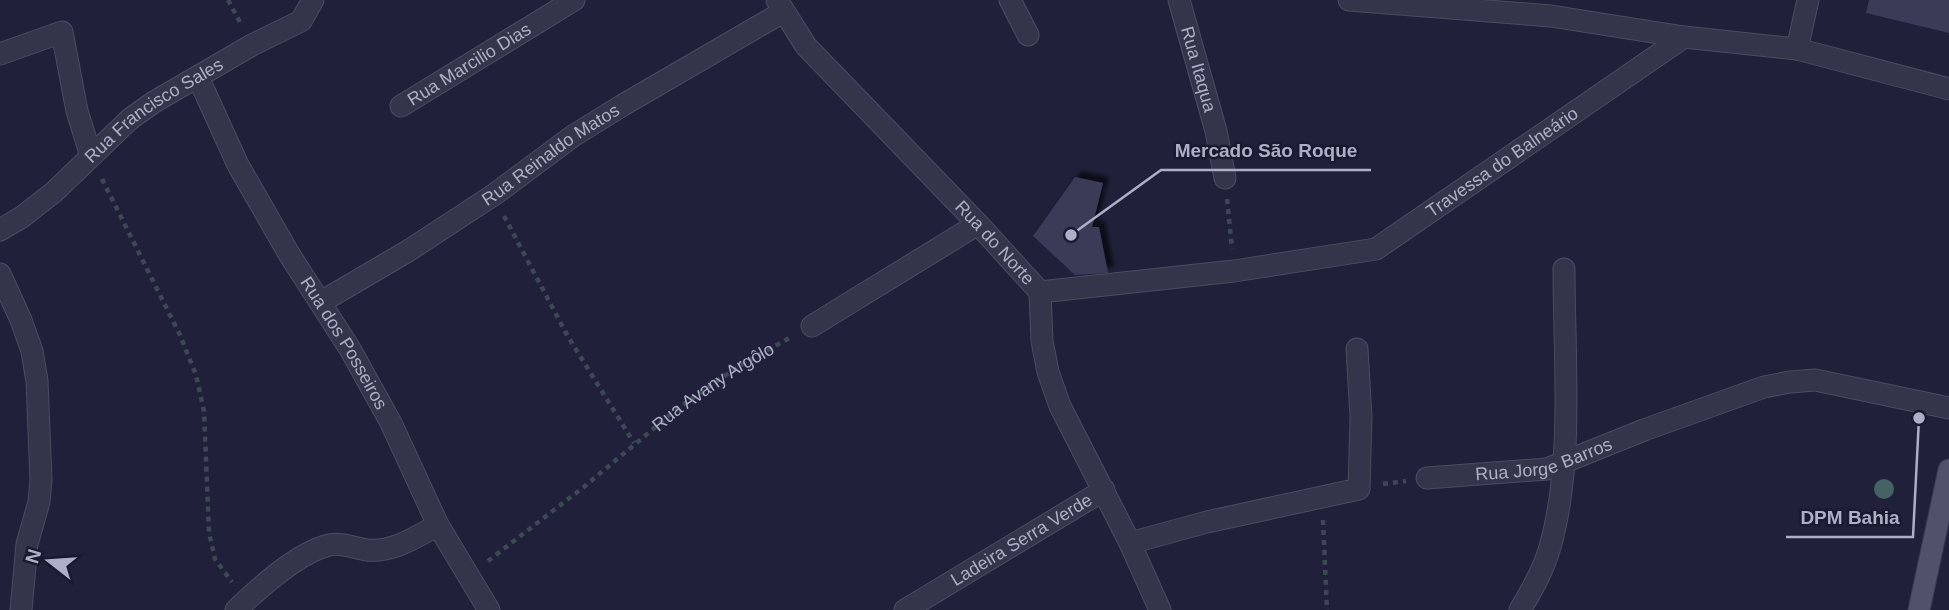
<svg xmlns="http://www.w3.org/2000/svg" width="1949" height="610" font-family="Helvetica,sans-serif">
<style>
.building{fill:#3a3a58;filter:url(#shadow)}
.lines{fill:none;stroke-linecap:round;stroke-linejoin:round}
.minor-casing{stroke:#4c4b62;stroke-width:23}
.major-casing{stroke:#3a3a51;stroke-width:23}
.path{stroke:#3c4955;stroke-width:4.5;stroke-dasharray:5 5;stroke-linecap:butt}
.minor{stroke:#34344a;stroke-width:21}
.major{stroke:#51516a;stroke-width:21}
.tree{fill:#456264}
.labels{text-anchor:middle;stroke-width:5;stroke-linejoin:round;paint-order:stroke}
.street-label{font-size:18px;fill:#afaec7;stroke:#19192f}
.leader{fill:none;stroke:#afaec7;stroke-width:2.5}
.callout-dot{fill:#afaec7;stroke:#19192f;stroke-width:2.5}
.callout-label{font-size:19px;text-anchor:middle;font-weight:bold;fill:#afaec7;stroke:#19192f;stroke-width:5;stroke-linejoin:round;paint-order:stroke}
</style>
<defs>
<filter id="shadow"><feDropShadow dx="6" dy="-6" stdDeviation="2" flood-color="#0009"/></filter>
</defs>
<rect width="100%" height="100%" fill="#20203a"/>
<g class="building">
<polygon points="1869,0 1949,0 1949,33 1866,13"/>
<polygon points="1075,177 1103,183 1092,227 1099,227 1108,273 1075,275 1033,236"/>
</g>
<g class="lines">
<g class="minor-casing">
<g id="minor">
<path id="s2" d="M 777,0 L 806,46 L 978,224 L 1040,292 L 1042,341 L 1048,372 L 1060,406 L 1130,543 L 1160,610"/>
<polyline points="1010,0 1028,35"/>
<path id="s3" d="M 1179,0 L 1216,131 L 1225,178"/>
<polyline points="1349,0 1551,16 1684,37"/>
<polyline points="1797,49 1808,0"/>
<polyline points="0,54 62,32 77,111 91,156"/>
<path id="s4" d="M 198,77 L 238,165 L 289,254 L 350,349 L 391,423 L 438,525 L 489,610"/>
<path id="s5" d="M 401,106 L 574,0"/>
<path id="s6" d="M 0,230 L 22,217 L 54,192 L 130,119 L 154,102 L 252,45 L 301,21 L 313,0"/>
<polyline points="0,274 21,320 32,351 37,381 41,480 39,502 27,544 21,610"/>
<path id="s7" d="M 1040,292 L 1234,271 L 1376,249 L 1684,37 L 1797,49 L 1949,89"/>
<path id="s8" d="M 321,302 L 408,251 L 495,194 L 573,136 L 623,105 L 783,12"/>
<polyline points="812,326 978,224"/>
<path id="s9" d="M 1427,478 L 1547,469 L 1644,430 L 1764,387 L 1790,382 L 1815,380 L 1949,408"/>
<polyline points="1130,543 1207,522 1359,489 1361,417 1357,349"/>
<path d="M 236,610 C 259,588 297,553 329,545 C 342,542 354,548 367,550 C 392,553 416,537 438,525"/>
<path id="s10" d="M 905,610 L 1104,490"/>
<path d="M 1520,610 C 1532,590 1544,569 1550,547 C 1574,463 1564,357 1564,269"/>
</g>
</g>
<g class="major-casing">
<polyline id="major" points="1919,610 1949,470"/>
</g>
<g class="path">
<polyline points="228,0 242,26"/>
<polyline points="102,179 180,335 196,375 204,411 209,533 215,559 232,582"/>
<polyline points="1227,199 1232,249"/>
<polyline points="504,216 567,335 634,443"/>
<polyline points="1383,484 1406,481"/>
<polyline points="1323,520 1327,610"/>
<path id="s1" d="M 488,561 L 585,486 L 677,409 L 739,366 L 793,336"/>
</g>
<use href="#minor" class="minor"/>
<use href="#major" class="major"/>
</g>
<circle class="tree" cx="1884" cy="489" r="10"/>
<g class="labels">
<g class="street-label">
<text dy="6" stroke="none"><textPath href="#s5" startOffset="80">Rua Marcilio Dias</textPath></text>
<text dy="6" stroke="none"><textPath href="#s3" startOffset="72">Rua Itaqua</textPath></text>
<text dy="6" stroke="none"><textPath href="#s6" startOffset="196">Rua Francisco Sales</textPath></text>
<text dy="6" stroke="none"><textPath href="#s8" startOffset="273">Rua Reinaldo Matos</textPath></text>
<text dy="6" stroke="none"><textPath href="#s7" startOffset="492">Travessa do Balneário</textPath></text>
<text dy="6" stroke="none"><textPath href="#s2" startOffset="327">Rua do Norte</textPath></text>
<text dy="6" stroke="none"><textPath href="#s4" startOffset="304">Rua dos Posseiros</textPath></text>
<text dy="6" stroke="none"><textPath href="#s1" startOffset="285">Rua Avany Argôlo</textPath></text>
<text dy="6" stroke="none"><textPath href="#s9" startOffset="119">Rua Jorge Barros</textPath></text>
<text dy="6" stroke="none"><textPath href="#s10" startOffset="136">Ladeira Serra Verde</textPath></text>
</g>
</g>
<path class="leader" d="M1071 235L1161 170H1371M1919 418L1913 537H1786"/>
<g class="callout-dot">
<circle cx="1071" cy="235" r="7"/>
<circle cx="1919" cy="418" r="7"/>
</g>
<g class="callout-label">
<text x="1266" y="157">Mercado São Roque</text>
<text x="1850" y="524">DPM Bahia</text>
</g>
<g transform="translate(49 561) rotate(287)" stroke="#19192f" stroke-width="5" paint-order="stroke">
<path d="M0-5L12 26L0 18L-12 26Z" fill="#afaec7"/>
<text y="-10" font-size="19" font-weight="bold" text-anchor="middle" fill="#afaec7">N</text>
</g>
</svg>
